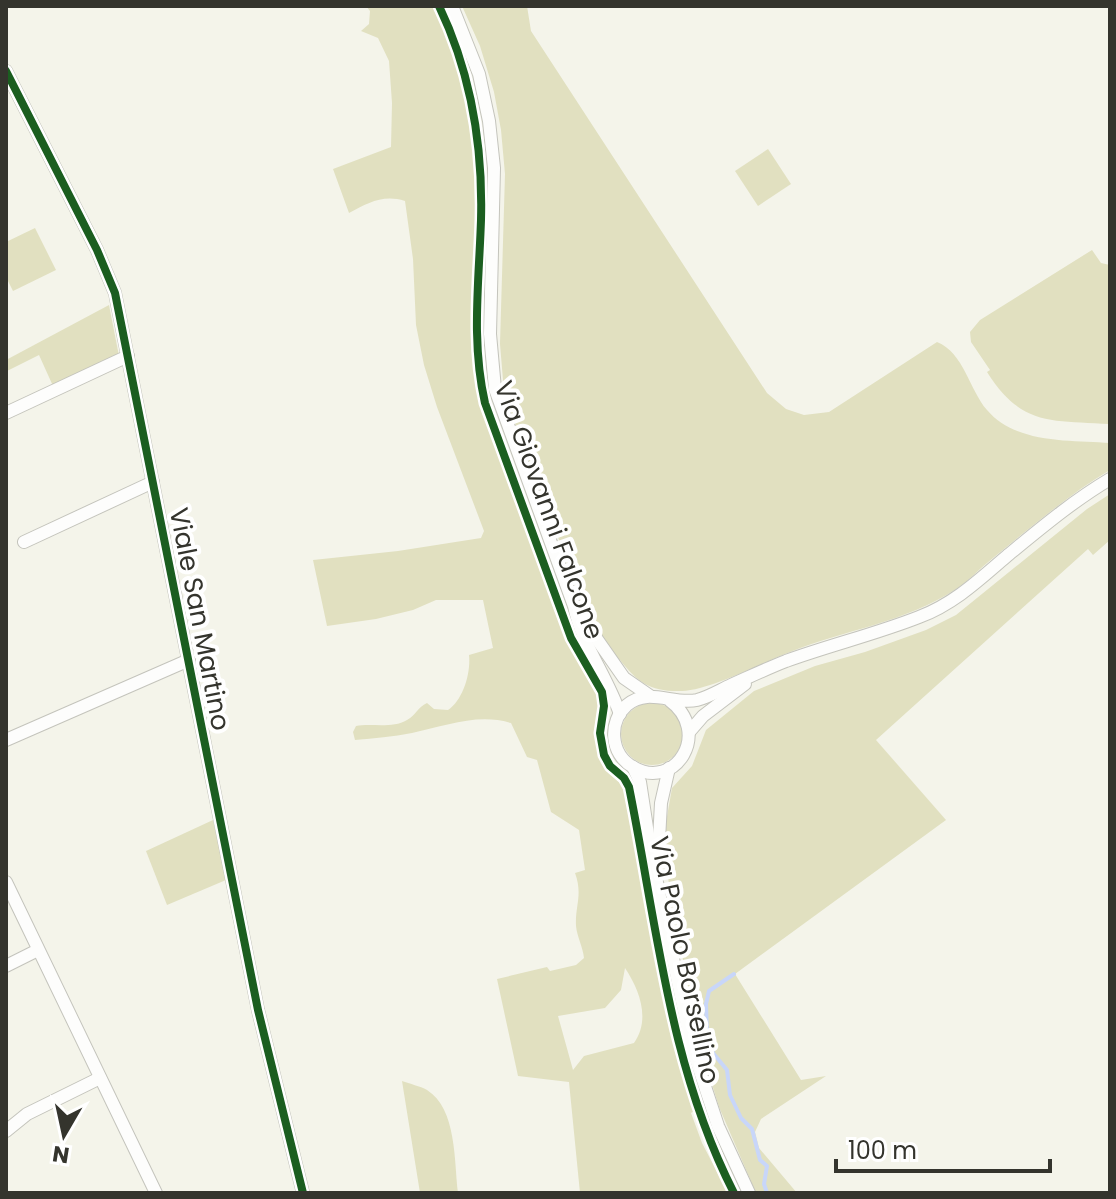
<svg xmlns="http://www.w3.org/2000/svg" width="1116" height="1199" font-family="Poppins,sans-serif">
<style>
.green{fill:#e1e0c0;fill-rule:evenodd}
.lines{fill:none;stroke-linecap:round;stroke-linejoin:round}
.stream{stroke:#c8d6f9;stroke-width:4}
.street-casing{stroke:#c4c4bc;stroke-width:14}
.street{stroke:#fdfdfc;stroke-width:12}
.cycleway-casing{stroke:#fff;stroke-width:13}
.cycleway{stroke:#1b5e20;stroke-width:8}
.labels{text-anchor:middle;stroke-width:8;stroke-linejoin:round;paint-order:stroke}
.street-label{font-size:26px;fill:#34342d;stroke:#fff}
</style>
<rect width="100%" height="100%" fill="#f4f4ea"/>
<g class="green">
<path d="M 366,6 L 434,6 L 451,44 L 467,92 L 477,157 L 479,196 L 474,324 L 478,386 L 488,426 L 569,644 L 601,701 L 597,734 L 602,759 L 610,774 L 624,786 L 628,796 C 645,902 664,1008 694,1111 L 691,1113 L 702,1143 L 728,1193 L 580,1193 L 569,1082 L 518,1076 L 497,979 L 547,967 L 550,971 L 576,965 L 584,958 C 583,947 577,937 576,926 C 575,905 583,895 575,873 L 585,870 L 579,830 L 551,812 L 537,760 L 527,757 L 511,723 C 477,713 446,726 412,733 C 393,737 374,738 355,740 L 353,732 L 356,726 C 371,723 392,729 407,720 C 415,716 418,707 427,703 L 434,709 L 448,710 C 463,700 471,673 469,655 L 493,648 L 483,600 L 436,600 L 413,610 L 376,619 L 327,626 L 313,560 L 398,551 L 481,538 L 484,531 L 437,407 L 424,365 L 416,325 L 413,259 L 405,201 C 383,194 368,203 349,213 L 333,169 L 391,147 L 392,103 L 389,61 L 378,38 L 361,31 L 369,24 L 370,11 ZM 625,968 C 639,989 651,1019 634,1043 L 584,1056 L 573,1070 L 558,1016 L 605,1008 L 621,990 Z"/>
<path d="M 462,6 L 527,6 L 531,31 L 767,393 L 786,409 L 804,415 L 829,412 L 937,342 C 964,353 969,389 987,410 C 1016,444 1070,440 1110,443 L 1110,470 C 1068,495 1031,527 993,558 C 980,568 969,581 956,589 C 906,622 845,630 790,652 C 761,663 711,690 682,691 C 651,692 638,683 620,660 L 617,662 L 589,618 L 578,590 L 513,418 L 503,380 L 500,344 L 505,174 L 501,130 L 494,92 L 480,46 Z"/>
<polygon points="768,149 791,184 758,206 735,171"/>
<polygon points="35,228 56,270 13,291 6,277 6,242"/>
<path d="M 1092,250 L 1101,263 L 1110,265 L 1110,424 C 1051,420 1022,427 987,372 L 990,370 L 971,342 L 970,332 L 980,320 Z"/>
<polygon points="109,305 119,356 53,386 39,355 7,371 6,360"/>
<polygon points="1110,494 1110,540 1093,555 1088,549 876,740 946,820 735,974 801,1080 826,1076 761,1119 755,1132 759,1148 797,1193 756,1193 719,1107 697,1035 668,878 665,828 672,788 692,766 706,730 754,691 815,666 865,652 926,630 956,615 1087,509"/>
<circle cx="652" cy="734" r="31"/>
<polygon points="213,820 226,880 167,905 146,851"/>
<path d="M 402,1081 C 410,1084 420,1086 427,1090 C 457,1109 454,1161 458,1193 L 420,1193 Z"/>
</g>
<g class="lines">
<polyline class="stream" points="734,974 709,991 706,1004 707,1033 713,1053 727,1070 730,1095 741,1118 752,1129 760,1160 767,1166 764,1184 767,1193"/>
<g class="street-casing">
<g id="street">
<path d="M 452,6 L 479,74 L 489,121 L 494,168 L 490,334 L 495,389 L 574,606 C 582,645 607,676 620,714"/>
<polyline points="6,71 97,250 115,293 258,1010 303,1193"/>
<polyline points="6,413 128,356"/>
<polyline points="24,542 153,482"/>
<polyline points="580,615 624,678 650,696"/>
<path d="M 669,700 C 713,732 675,792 633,767 C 610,754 608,722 627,705 C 648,687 673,705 697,700 C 709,697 720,690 731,685 C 749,677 768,668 786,661 C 830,645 876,634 919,617 C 954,604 980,579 1008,555 C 1041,528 1073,501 1110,479"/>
<polyline points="690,731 703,716 745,684"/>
<polyline points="6,740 189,660"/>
<polyline points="633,767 640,782 651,854 691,1044 718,1126 749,1193"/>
<polyline points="658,858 661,803 669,768"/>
<polyline points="6,882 156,1193"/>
<polyline points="6,966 38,950"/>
<polyline points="6,1131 27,1114 100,1078"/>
</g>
</g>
<use href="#street" class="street"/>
<g class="cycleway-casing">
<g id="cycleway">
<path d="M 439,6 C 471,73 483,146 481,220 C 479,282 471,342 485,403 L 571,638 L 602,692 L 604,706 L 600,733 L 604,755 L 610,766 L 624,778 L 629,787 C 657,925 669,1066 734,1193"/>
<polyline points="6,71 97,250 115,293 258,1010 303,1193"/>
</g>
</g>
<use href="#cycleway" class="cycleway"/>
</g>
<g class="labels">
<g class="street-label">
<text transform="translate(549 510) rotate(70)" y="9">Via Giovanni Falcone</text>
<text transform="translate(200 619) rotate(79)" y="9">Viale San Martino</text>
<text transform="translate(685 960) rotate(78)" y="9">Via Paolo Borsellino</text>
</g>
</g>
<rect width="1116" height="1199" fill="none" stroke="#34342d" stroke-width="16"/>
<g transform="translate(64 1135) rotate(189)" stroke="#ffffff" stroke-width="6" paint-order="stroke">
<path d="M0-6L14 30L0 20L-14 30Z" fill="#34342d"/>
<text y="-12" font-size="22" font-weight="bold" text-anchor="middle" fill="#34342d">N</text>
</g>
<path d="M836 1159v12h214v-12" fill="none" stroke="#34342d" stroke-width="4"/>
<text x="848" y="1159" font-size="24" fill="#34342d" stroke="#ffffff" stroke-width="6" paint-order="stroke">100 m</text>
</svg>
